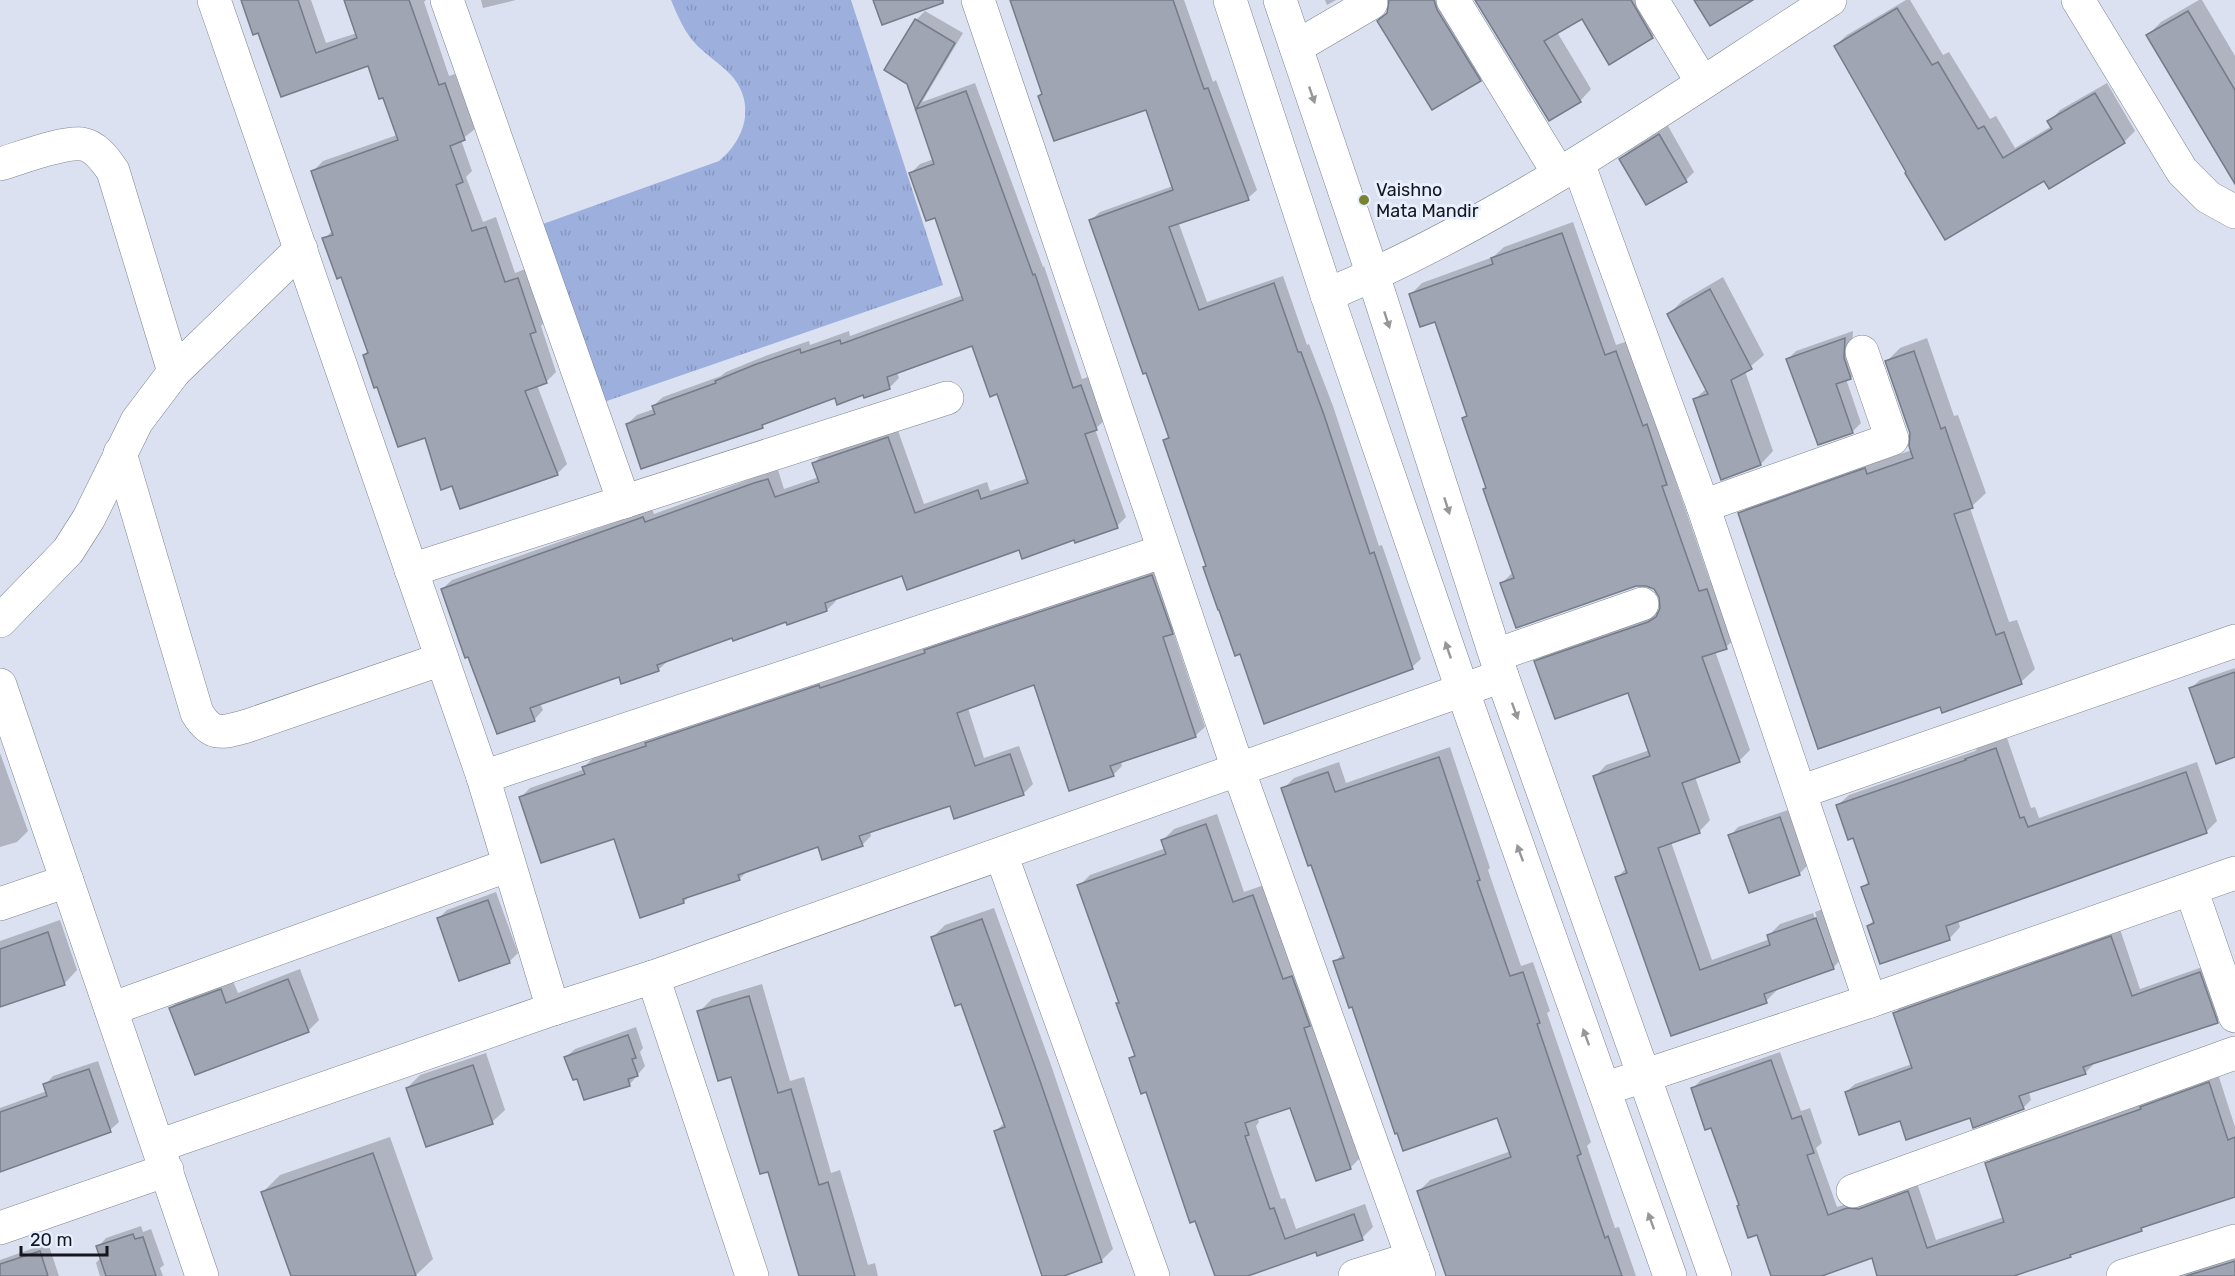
<svg xmlns="http://www.w3.org/2000/svg" width="2235" height="1276" font-family="Rubik,sans-serif">
<style>
.grass{fill:url(#grass-tufts)}
.shadow{fill:#0003}
.building{fill:#9fa5b3;stroke:#757b88;stroke-width:1.5}
.lines{fill:none;stroke-linecap:round;stroke-linejoin:round}
.minor-casing{stroke:#7d8390;stroke-width:34}
.major-casing{stroke:#7d8390;stroke-width:34}
.minor{stroke:#fff;stroke-width:33}
.major{stroke:#fff;stroke-width:33}
.oneway{fill:#969799}
.poi-dot{fill:#788431;stroke:#e8effe;stroke-width:2}
.labels{text-anchor:middle;stroke-width:6;stroke-linejoin:round;paint-order:stroke}
.poi-label{font-size:18px;fill:#15171c;stroke:#e8effe;text-anchor:start}
</style>
<defs>
<pattern id="grass-tufts" width="24" height="20" patternUnits="userSpaceOnUse" patternTransform="scale(1.5)"><rect width="24" height="20" fill="#9db0dd"/><path d="M3 7l-1-3M5 7V3M7 7l1-3M15 17l-1-3M17 17v-4M19 17l1-3" fill="none" stroke="#8697bd"/></pattern>
</defs>
<rect width="100%" height="100%" fill="#dbe1f0"/>
<path class="grass" d="M 671,0 L 851,0 L 943,285 L 604,402 L 540,225 L 719,161 C 746,139 756,103 731,75 C 720,63 704,54 693,41 C 683,29 677,14 671,0 Z"/>
<g class="shadow">
<polygon points="243,0 311,0 326,43 357,33 345,0 426,0 424,2 449,76 455,74 475,129 461,140 472,171 466,177 483,222 496,217 515,273 528,268 546,320 541,326 556,372 546,382 537,385 567,464 557,474 453,484 426,436 378,385 364,355 368,351 342,275 324,239 333,230 313,171 323,161 397,135 384,96 369,64 281,95 259,31"/>
<polygon points="481,0 516,0 483,8"/>
<polygon points="1011,0 1184,0 1213,82 1216,80 1257,190 1248,198 1179,224 1207,302 1283,276 1307,345 1309,344 1333,406 1379,546 1382,545 1421,659 1412,667 1164,441 1169,435 1091,220 1100,212 1173,186 1147,108 1043,93"/>
<polygon points="1325,0 1336,0 1327,5"/>
<polygon points="1390,0 1449,0 1491,69 1480,80 1389,11"/>
<polygon points="1477,0 1649,0 1664,25 1652,37 1582,17 1557,32 1591,89 1580,101"/>
<polygon points="1906,0 1910,0 1943,55 1949,52 1990,119 1996,116 2015,148 2052,126 2049,122 2060,110 2107,83 2135,131 2124,142 2045,179 1908,172 1835,46 1847,35"/>
<polygon points="2199,0 2202,0 2235,56 2235,170 2148,35 2161,22"/>
<polygon points="925,11 963,33 922,102 975,83 1043,267 1044,266 1082,379 1091,376 1106,419 1095,429 1126,517 1117,526 1075,538 903,574 835,598 836,601 827,610 732,636 668,661 658,670 620,676 540,703 543,710 534,720 442,589 452,580 652,509 654,514 764,474 778,470 784,489 819,477 814,463 823,454 897,428 924,504 987,482 990,491 1028,478 998,392 973,344 897,372 899,378 890,387 865,396 864,393 836,397 767,421 762,426 627,424 637,415 654,409 653,406 663,397 721,376 726,372 765,356 809,341 810,345 849,331 850,336 963,295 936,216 911,173 920,164 934,159 908,83 916,20"/>
<polygon points="1668,126 1694,172 1686,180 1621,159 1629,151"/>
<polygon points="1573,222 1616,345 1628,341 1678,472 1674,476 1710,581 1718,578 1738,636 1726,647 1715,651 1750,750 1739,761 1695,777 1710,820 1699,832 1671,842 1712,960 1770,939 1769,935 1780,924 1813,913 1830,963 1833,963 1815,912 1828,907 1844,956 1833,968 1777,988 1777,990 1766,1001 1672,1034 1617,878 1627,867 1595,777 1606,765 1650,750 1629,691 1536,662 1548,650 1660,611 1661,597 1655,588 1646,584 1502,583 1513,572 1487,487 1463,419 1468,414 1436,320 1411,294 1422,283 1493,257 1504,247"/>
<polygon points="1723,277 1764,355 1745,371 1773,451 1761,464 1695,399 1707,388 1669,314 1682,301"/>
<polygon points="1853,331 1852,348 1859,369 1851,378 1846,379 1861,423 1852,432 1787,360 1796,351"/>
<polygon points="1927,338 1954,416 1958,415 1986,493 1970,508 2009,622 2017,620 2035,669 2021,682 1941,705 1740,514 1754,500 1879,456 1880,461 1912,450 1911,433 1887,361 1900,348"/>
<polygon points="1162,566 1181,624 1173,631 1205,727 1195,736 1121,761 1122,766 1113,775 1035,683 968,708 984,758 1019,746 1033,784 1023,794 951,804 870,831 871,836 862,845 819,846 749,870 739,879 690,895 684,902 615,837 521,797 530,788 585,769 584,767 593,758 931,646 935,641"/>
<polygon points="2235,668 2235,756 2191,688 2200,680"/>
<polygon points="2007,738 2031,808 2035,807 2039,818 2197,762 2217,821 2207,831 1958,920 1960,927 1950,938 1881,962 1868,926 1874,920 1863,887 1869,881 1854,836 1838,805 1849,795 1975,751 1978,748"/>
<polygon points="1450,747 1490,868 1488,870 1521,966 1533,962 1550,1011 1547,1013 1591,1142 1587,1146 1615,1228 1619,1227 1636,1276 1448,1276 1419,1191 1430,1180 1511,1151 1498,1116 1353,1005 1335,962 1343,953 1283,789 1294,778 1339,762 1346,783"/>
<polygon points="0,753 28,831 17,842 0,847"/>
<polygon points="1788,810 1808,865 1799,874 1730,836 1738,827"/>
<polygon points="1217,814 1244,892 1264,885 1361,1157 1350,1168 1291,1106 1257,1117 1259,1122 1256,1126 1281,1199 1285,1198 1296,1229 1365,1204 1373,1227 1362,1238 1317,1250 1244,1276 1216,1276 1147,1090 1131,1058 1136,1053 1118,1004 1120,1002 1079,886 1090,875 1166,848 1163,840 1174,829"/>
<polygon points="496,892 518,953 509,962 439,918 447,910"/>
<polygon points="994,908 1051,1065 1113,1249 1101,1261 1059,1276 1044,1276 996,1131 1005,1122 962,1002 933,937 945,925"/>
<polygon points="60,920 77,970 65,983 0,1005 0,941"/>
<polygon points="2120,929 2140,989 2208,965 2225,1013 2217,1021 2092,1062 2093,1065 2085,1073 2029,1092 2031,1100 2023,1108 1971,1116 1901,1119 1846,1092 1855,1084 1912,1064 1895,1013 1903,1005"/>
<polygon points="300,969 319,1020 308,1031 171,1008 182,997 232,979 238,993"/>
<polygon points="762,984 790,1081 804,1077 831,1173 840,1170 868,1265 875,1263 878,1276 807,1276 732,1075 699,1012 712,999"/>
<polygon points="636,1027 643,1048 640,1052 645,1066 630,1084 585,1098 578,1077 566,1057 575,1049"/>
<polygon points="1780,1052 1801,1111 1810,1108 1822,1143 1816,1148 1837,1207 1917,1183 1936,1240 2004,1217 1987,1164 1995,1155 2147,1102 2150,1099 2218,1074 2235,1127 2235,1196 2145,1225 2141,1229 2011,1276 1879,1276 1873,1256 1817,1276 1773,1276 1758,1233 1740,1205 1712,1126 1692,1089 1701,1080"/>
<polygon points="486,1053 505,1110 492,1122 407,1088 420,1075"/>
<polygon points="98,1061 119,1122 110,1130 0,1170 0,1108 47,1091 45,1085 53,1076"/>
<polygon points="390,1137 433,1259 415,1276 292,1276 263,1192 280,1175"/>
<polygon points="141,1226 143,1232 151,1229 164,1265 160,1268 163,1276 100,1276 96,1263 101,1257 98,1247 106,1238"/>
<polygon points="48,1243 59,1276 0,1276 0,1260"/>
<polygon points="2235,1256 2235,1276 2170,1276"/>
</g>
<g class="building">
<polygon points="241,0 298,0 316,53 357,38 344,0 409,0 439,85 445,83 465,140 450,146 463,182 456,185 472,231 486,227 505,282 518,278 536,332 530,334 547,383 525,391 558,475 460,509 452,486 441,490 425,438 398,447 377,387 374,388 363,355 368,353 341,277 337,279 322,238 333,235 311,171 398,140 383,98 379,99 368,66 281,97 258,33 253,35"/>
<polygon points="873,0 943,0 943,3 882,25"/>
<polygon points="1010,0 1173,0 1204,89 1208,88 1249,200 1169,227 1199,310 1274,283 1298,352 1301,352 1324,415 1370,554 1374,552 1413,669 1264,724 1240,654 1235,656 1219,610 1218,610 1203,567 1206,566 1163,440 1169,438 1146,373 1143,374 1089,220 1173,190 1146,110 1054,141 1038,96 1042,94"/>
<polygon points="1389,0 1434,0 1437,10 1481,81 1432,110 1377,21 1387,13"/>
<polygon points="1475,0 1631,0 1653,38 1609,65 1582,19 1544,41 1581,102 1549,121"/>
<polygon points="1694,0 1753,0 1710,26"/>
<polygon points="1897,8 1932,65 1938,62 1978,129 1984,126 2003,158 2052,129 2047,121 2095,93 2125,143 2049,189 2044,181 1945,240 1905,173 1906,172 1834,46"/>
<polygon points="2188,11 2235,90 2235,184 2146,35"/>
<polygon points="915,19 955,43 916,109 966,91 1033,275 1035,274 1073,388 1081,385 1097,430 1085,434 1118,528 1075,543 1074,540 1022,559 1019,550 907,590 902,576 825,603 827,611 787,625 786,622 733,641 732,638 657,665 659,671 621,684 619,677 530,708 535,721 497,734 468,657 465,658 441,589 643,517 645,522 754,483 768,479 775,497 819,482 812,463 888,437 915,513 978,490 981,499 1028,483 997,394 990,397 972,346 887,377 890,389 864,398 863,395 837,405 835,398 762,425 763,428 641,469 626,424 655,414 652,406 716,383 715,381 754,365 800,349 801,353 840,340 841,344 963,300 935,218 926,221 909,173 934,164 907,84 884,70"/>
<polygon points="1659,134 1687,182 1646,205 1619,159"/>
<polygon points="1562,233 1605,355 1616,351 1643,426 1647,424 1667,485 1662,486 1699,591 1707,589 1727,649 1702,657 1740,762 1682,783 1700,833 1658,848 1700,970 1770,945 1767,935 1816,918 1834,969 1764,994 1767,1003 1671,1036 1615,877 1627,873 1593,776 1650,756 1628,693 1555,719 1534,661 1648,622 1656,617 1660,608 1659,597 1654,589 1646,586 1636,586 1516,628 1500,583 1514,578 1483,489 1486,488 1462,418 1467,416 1435,322 1420,327 1409,294 1493,264 1491,258"/>
<polygon points="1710,289 1752,369 1731,380 1761,465 1721,480 1693,399 1708,394 1667,314"/>
<polygon points="1845,338 1844,358 1851,379 1836,384 1853,433 1818,445 1786,359"/>
<polygon points="1914,351 1941,429 1945,427 1973,508 1954,514 1996,635 2004,632 2022,684 1942,713 1940,707 1818,749 1738,513 1865,468 1867,474 1913,458 1909,446 1910,433 1885,361"/>
<polygon points="1152,575 1173,634 1163,637 1196,737 1110,766 1114,776 1069,791 1034,685 957,713 975,766 1010,754 1024,795 954,819 950,806 859,836 863,846 822,860 818,847 738,875 740,880 683,899 684,903 640,918 614,839 541,863 519,797 585,774 582,767 646,746 645,743 819,685 820,688 925,653 924,650"/>
<polygon points="2235,672 2235,757 2216,764 2189,688"/>
<polygon points="1996,748 2020,818 2024,817 2028,827 2186,772 2207,833 1946,926 1950,940 1880,964 1867,926 1874,923 1861,887 1869,884 1853,838 1848,840 1836,805 1966,760 1965,759"/>
<polygon points="1439,757 1480,880 1477,881 1510,976 1523,972 1540,1023 1537,1024 1581,1154 1577,1156 1605,1238 1608,1236 1622,1276 1446,1276 1417,1191 1511,1157 1497,1118 1403,1151 1397,1133 1395,1134 1352,1007 1349,1008 1333,961 1344,958 1311,865 1308,866 1281,788 1328,772 1335,792"/>
<polygon points="1780,817 1800,875 1749,893 1728,835"/>
<polygon points="1206,824 1233,902 1253,895 1283,979 1292,976 1310,1026 1304,1028 1351,1169 1316,1181 1290,1108 1245,1123 1249,1135 1245,1136 1270,1209 1274,1208 1285,1239 1354,1214 1363,1240 1317,1256 1316,1252 1248,1276 1215,1276 1195,1221 1190,1223 1146,1092 1141,1094 1129,1058 1135,1056 1116,1003 1119,1003 1077,885 1166,854 1161,840"/>
<polygon points="488,900 510,963 459,981 437,918"/>
<polygon points="982,919 1039,1078 1102,1262 1064,1276 1042,1276 994,1131 1005,1127 961,1004 955,1006 931,937"/>
<polygon points="48,932 65,985 0,1007 0,949"/>
<polygon points="2111,936 2132,996 2200,972 2218,1023 2083,1067 2086,1074 2019,1096 2024,1109 1973,1128 1970,1118 1906,1140 1900,1121 1859,1135 1845,1092 1912,1068 1893,1013"/>
<polygon points="288,979 309,1032 195,1075 169,1008 221,989 226,1003"/>
<polygon points="749,996 778,1093 791,1089 819,1185 828,1182 855,1276 799,1276 768,1172 760,1174 731,1077 718,1081 697,1011"/>
<polygon points="628,1035 636,1058 632,1059 638,1076 628,1079 630,1086 584,1100 577,1079 573,1080 564,1057"/>
<polygon points="1771,1060 1792,1119 1801,1116 1814,1153 1807,1155 1828,1215 1847,1208 1859,1209 1908,1191 1927,1248 2004,1222 1985,1163 2141,1109 2140,1107 2209,1082 2228,1140 2235,1137 2235,1197 2141,1228 2142,1231 2070,1255 2071,1257 2014,1276 1877,1276 1872,1258 1822,1276 1771,1276 1757,1235 1748,1238 1737,1206 1739,1205 1711,1128 1705,1130 1691,1088"/>
<polygon points="473,1065 493,1124 426,1147 406,1088"/>
<polygon points="89,1069 111,1132 0,1172 0,1112 47,1096 43,1084"/>
<polygon points="373,1153 416,1276 291,1276 261,1192"/>
<polygon points="133,1234 135,1239 143,1237 156,1276 106,1276 96,1246"/>
<polygon points="40,1251 48,1276 0,1276 0,1264"/>
<polygon points="2235,1261 2235,1276 2186,1276"/>
</g>
<g class="lines">
<g class="minor-casing">
<g id="minor">
<polyline points="214,0 483,777 553,1009"/>
<polyline points="447,0 624,502"/>
<polyline points="978,0 1238,769 1419,1276"/>
<polyline points="1453,0 1559,174"/>
<polyline points="1652,0 1702,82"/>
<polyline points="2078,0 2182,171 2208,197 2235,212"/>
<polyline points="1296,47 1371,3"/>
<polyline points="1578,163 1703,506 1870,1001"/>
<path d="M 0,164 C 21,158 61,142 82,144 C 96,146 106,161 113,171 L 174,372"/>
<path d="M 1327,295 C 1507,219 1667,105 1830,0"/>
<path d="M 120,453 L 197,713 C 212,737 221,733 247,726 L 442,659"/>
<polyline points="1703,506 1892,439 1862,352"/>
<polyline points="411,570 947,398"/>
<polyline points="0,621 68,551 89,518 137,421 174,372 301,249"/>
<polyline points="1496,655 1642,604"/>
<polyline points="0,685 202,1276"/>
<polyline points="483,777 1164,551"/>
<polyline points="1800,792 2235,641"/>
<polyline points="1001,854 1153,1276"/>
<polyline points="2191,889 2235,1016"/>
<polyline points="0,904 67,881"/>
<polyline points="653,977 752,1276"/>
<polyline points="111,1009 509,865"/>
<polyline points="1604,1089 1870,1001 2235,873"/>
<polyline points="158,1146 553,1009 653,977 1502,676"/>
<polyline points="1853,1191 2235,1053"/>
<polyline points="0,1228 167,1170"/>
<polyline points="1355,1276 1413,1258"/>
<polyline points="2123,1276 2235,1241"/>
</g>
</g>
<g class="major-casing">
<g id="major">
<polyline points="1230,0 1327,295 1462,689 1670,1276"/>
<polyline points="1280,0 1373,275 1502,676 1715,1276"/>
</g>
</g>
<use href="#minor" class="minor"/>
<use href="#major" class="major"/>
</g>
<defs><path id="oneway-solid" d="M-6-.8H1V-3.2L6.5 0L1 3.2V.8H-6Z" transform="scale(1.5)"/></defs>
<g class="oneway">
<use href="#oneway-solid" transform="translate(1312 95) rotate(71)"/>
<use href="#oneway-solid" transform="translate(1387 320) rotate(72)"/>
<use href="#oneway-solid" transform="translate(1447 506) rotate(72)"/>
<use href="#oneway-solid" transform="translate(1448 650) rotate(-109)"/>
<use href="#oneway-solid" transform="translate(1515 711) rotate(70)"/>
<use href="#oneway-solid" transform="translate(1520 853) rotate(-110)"/>
<use href="#oneway-solid" transform="translate(1586 1037) rotate(-110)"/>
<use href="#oneway-solid" transform="translate(1651 1221) rotate(-110)"/>
</g>
<circle class="poi-dot" cx="1364" cy="200" r="6"/>
<g class="labels">
<g class="poi-label">
<text x="1376" y="196">Vaishno<tspan x="1376" dy="21">Mata Mandir</tspan></text>
</g>
</g>
<path d="M21 1246v9h86v-9" fill="none" stroke="#15171c" stroke-width="3"/>
<text x="30" y="1246" font-size="18" fill="#15171c" stroke="#e8effe" stroke-width="4.5" paint-order="stroke">20 m</text>
</svg>
